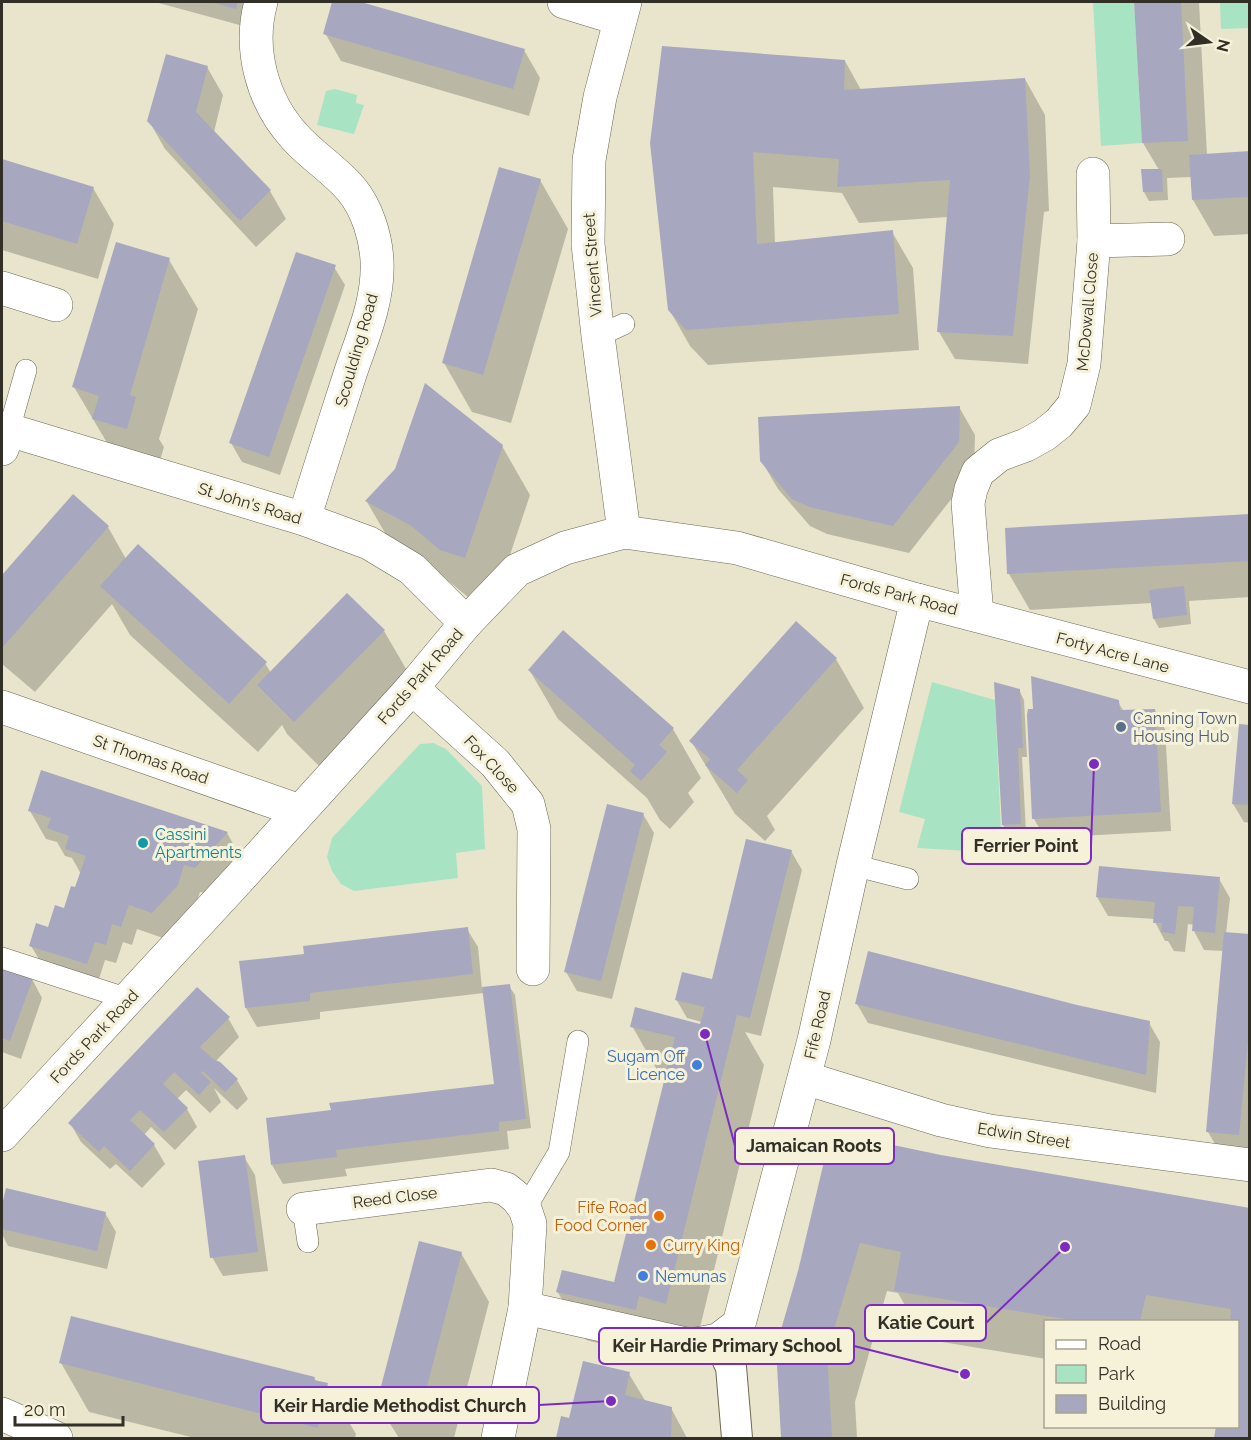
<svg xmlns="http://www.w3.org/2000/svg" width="1251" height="1440" font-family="Raleway,sans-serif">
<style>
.green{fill:#a8e3c4}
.shadow{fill:#0003}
.building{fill:#a7a8bf}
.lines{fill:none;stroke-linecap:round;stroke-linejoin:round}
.service-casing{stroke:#6b6752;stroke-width:22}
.pedestrian-casing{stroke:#6b6752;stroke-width:32}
.minor-casing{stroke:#6b6752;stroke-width:34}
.service{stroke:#fff;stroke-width:21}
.pedestrian{stroke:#fff;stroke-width:30}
.minor{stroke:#fff;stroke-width:33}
.service-dot{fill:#5c6f8a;stroke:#f6f2da;stroke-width:2}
.culture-dot{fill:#0f9aa8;stroke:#f6f2da;stroke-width:2}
.shop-dot{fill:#3f7fe0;stroke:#f6f2da;stroke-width:2}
.food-dot{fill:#e8710a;stroke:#f6f2da;stroke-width:2}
.labels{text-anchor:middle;stroke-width:6;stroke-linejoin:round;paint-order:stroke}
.street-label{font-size:16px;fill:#312f26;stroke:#f6f2da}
.service-label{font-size:16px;fill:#4e5e75;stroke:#f6f2da;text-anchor:start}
.culture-label{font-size:16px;fill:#0d838f;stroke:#f6f2da;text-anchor:start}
.shop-label{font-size:16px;fill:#366cbe;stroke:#f6f2da;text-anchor:end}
.food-label{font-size:16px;fill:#c56008;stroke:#f6f2da;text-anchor:end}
.leader{fill:none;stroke:#7b2cbf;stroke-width:2}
.callout-dot{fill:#7b2cbf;stroke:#f6f2da;stroke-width:2}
.callout{fill:#f6f2da;stroke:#7b2cbf;stroke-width:2}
.callout-label{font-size:18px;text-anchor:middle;font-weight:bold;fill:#312f26}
</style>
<rect width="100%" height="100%" fill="#e9e5cd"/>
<g class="green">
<polygon points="1093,2 1134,2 1142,143 1101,146"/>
<polygon points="1220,2 1249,2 1249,28 1221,29"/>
<polygon points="335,89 357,95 356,103 364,105 354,134 317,125 326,91"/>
<polygon points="932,682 995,700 1002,853 917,848 925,819 899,812"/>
<polygon points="433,743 446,749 482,786 485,849 456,853 458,878 354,891 341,884 332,871 327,857 332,838 420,744"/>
</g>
<g class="shadow">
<polygon points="155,2 254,2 247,27"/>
<polygon points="333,2 356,2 524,50 540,78 529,116 341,61 325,33"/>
<polygon points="1136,2 1199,2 1207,155 1250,153 1250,234 1214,236 1193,200 1192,177 1167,178 1168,200 1149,201 1144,192 1159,170 1143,143"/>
<polygon points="845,61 861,90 1025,79 1045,115 1049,211 1044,212 1028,364 955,359 939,332 948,217 859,223 842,193 773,187 775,244 892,232 913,268 919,350 708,365 690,346 669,309 652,143"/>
<polygon points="207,67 223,95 214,132 270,191 286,219 256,247 165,149 149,121"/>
<polygon points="2,161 93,188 114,224 98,279 2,250"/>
<polygon points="540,180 568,229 511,423 472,412 444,363"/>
<polygon points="169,260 198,309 159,439 164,447 155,477 122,468 74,387"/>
<polygon points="334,267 345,285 280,475 242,462 231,443"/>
<polygon points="959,407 975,435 974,470 909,553 827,534 810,526 778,489 761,460"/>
<polygon points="502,446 530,495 493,606 469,598 440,574 395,550 367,502 396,469"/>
<polygon points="73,496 108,527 126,559 265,663 271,673 384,631 412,679 323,770 287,734 282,725 258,752 130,635 112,604 35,692 2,664 2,578"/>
<polygon points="1250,515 1250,597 1189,601 1191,624 1159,628 1154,619 1152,603 1030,610 1009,574 1006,530"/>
<polygon points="836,659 864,708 767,816 775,830 765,841 735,814 691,741"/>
<polygon points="530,671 673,729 701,778 688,793 694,802 670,829 660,820 647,798 558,719"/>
<polygon points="1019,690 1024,700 1027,757 1022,757 1026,832 1008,834 1003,825"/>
<polygon points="1118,702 1124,712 1155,710 1165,729 1171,831 1045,838 1034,819 1029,710"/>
<polygon points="1250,727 1250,823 1244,822 1233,804"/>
<polygon points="30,811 227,833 243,861 212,895 200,892 193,914 169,940 137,929 132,945 123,942 116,963 105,960 98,982 42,964 31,946 65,910 79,890 81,874 72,858 65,856 57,842 46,839"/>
<polygon points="643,814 654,833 612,999 577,991 566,972"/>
<polygon points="791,851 802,870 761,1036 745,1032 764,1065 694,1352 666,1344 664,1359 586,1340 557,1291 615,1284 667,1077 660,1075 632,1026 702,1025 702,1022 687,1018 676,999 713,981"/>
<polygon points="1219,879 1230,898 1226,934 1250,936 1249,1153 1219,1151 1208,1132 1224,951 1204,950 1194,931 1194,925 1188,924 1185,952 1174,951 1168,941 1165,941 1155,922 1155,919 1108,916 1097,897"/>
<polygon points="467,929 478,947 482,989 509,986 515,995 531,1128 507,1131 509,1149 345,1169 347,1176 283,1184 272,1165 497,1091 484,993 320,1012 320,1019 257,1027 246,1008 241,963 306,955"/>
<polygon points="2,969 32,979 42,998 21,1059 2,1052"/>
<polygon points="857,1004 1149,1023 1160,1042 1156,1093 868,1023"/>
<polygon points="228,1018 239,1037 215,1062 237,1080 248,1099 237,1110 214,1088 221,1102 210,1113 186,1090 177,1099 187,1109 197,1127 175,1150 151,1127 144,1135 154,1145 165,1164 142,1188 116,1164 110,1169 81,1142 70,1123"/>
<polygon points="244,1157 255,1175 268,1271 223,1276 212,1257"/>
<polygon points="940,1157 1250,1209 1250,1438 1216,1438 1218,1426 1238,1426 1238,1322 1046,1322 1046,1359 924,1339 898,1293 887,1291 855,1402 857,1438 783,1438 778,1347 799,1271"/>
<polygon points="7,1190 105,1213 116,1232 107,1269 8,1246 2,1234 2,1211"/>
<polygon points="461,1253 489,1302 454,1438 399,1438 382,1411 385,1400 381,1394"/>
<polygon points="61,1363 314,1378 317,1382 327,1385 356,1434 355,1438 195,1438 89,1412"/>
<polygon points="629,1374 646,1402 671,1408 687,1438 557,1438 562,1418 570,1420"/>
</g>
<g class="building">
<polygon points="211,2 238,2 236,9"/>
<polygon points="332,2 361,2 525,49 513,89 323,34"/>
<polygon points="1134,2 1181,2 1188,141 1142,143"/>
<polygon points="662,46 845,60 844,90 1025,78 1030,176 1013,336 937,332 950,180 837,187 839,159 753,152 757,244 893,230 899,314 686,330 668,310 650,143"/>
<polygon points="166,54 208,66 196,112 271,190 240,221 147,121"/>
<polygon points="1250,151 1250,197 1192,200 1189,155"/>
<polygon points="2,159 94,187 77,244 2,221"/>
<polygon points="499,167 541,179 483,375 442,363"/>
<polygon points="1141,169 1162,169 1163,192 1143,192"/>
<polygon points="116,242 170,258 130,395 136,397 127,429 92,419 99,396 72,387"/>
<polygon points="296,252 336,265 269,457 229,443"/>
<polygon points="425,383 503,445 465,558 440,550 410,525 365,501 395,469"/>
<polygon points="960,406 959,442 893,526 809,507 792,499 760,461 758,417"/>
<polygon points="73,494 109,526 2,648 2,575"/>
<polygon points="1250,514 1250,561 1007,574 1005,528"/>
<polygon points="138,544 267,662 229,704 100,586"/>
<polygon points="1184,586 1187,615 1153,619 1149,590"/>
<polygon points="347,593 385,630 294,722 257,685"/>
<polygon points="796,621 837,658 737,770 748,780 737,793 705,765 710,759 689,741"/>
<polygon points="563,630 674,728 659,745 667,752 641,781 630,771 635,765 528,670"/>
<polygon points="1031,676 1119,700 1120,710 1155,709 1161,812 1032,819 1027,715 1028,709 1033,709"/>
<polygon points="994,682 1020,689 1023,748 1018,748 1021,824 1002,825"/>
<polygon points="1239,724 1250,725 1250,805 1232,804"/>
<polygon points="41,770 228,832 195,868 184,865 178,885 152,913 129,905 121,927 112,924 106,945 95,942 87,964 29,946 36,923 48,927 55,905 64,908 71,886 75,887 86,856 65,849 69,836 47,828 51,818 28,811"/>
<polygon points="607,804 644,813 601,981 564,972"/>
<polygon points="746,839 792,850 750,1018 737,1015 666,1304 639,1296 636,1310 556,1292 562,1270 614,1282 675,1037 630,1027 635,1007 700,1024 705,1007 675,1000 682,972 712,979"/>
<polygon points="1099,866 1220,877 1215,933 1192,931 1194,907 1178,906 1175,934 1161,932 1162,923 1153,923 1155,902 1096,897"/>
<polygon points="468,927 473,974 310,993 310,1001 245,1008 239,961 304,954 303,946"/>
<polygon points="1224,932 1250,934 1250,1020 1239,1135 1206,1132"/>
<polygon points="868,951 1077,1005 1150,1021 1146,1075 855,1004"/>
<polygon points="2,968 33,978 10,1041 2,1038"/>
<polygon points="510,984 526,1119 499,1122 499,1131 336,1150 337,1157 271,1165 266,1118 331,1110 329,1103 494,1084 482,987"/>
<polygon points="197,987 230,1017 200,1047 213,1059 220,1062 238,1079 225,1092 203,1071 201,1073 211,1082 199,1095 174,1072 163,1084 188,1108 164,1132 140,1110 130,1120 155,1144 130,1171 104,1146 99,1152 68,1123"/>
<polygon points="831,1132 941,1155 1250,1208 1250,1438 1214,1438 1216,1426 1238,1426 1238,1322 1230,1322 1231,1309 1146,1295 1140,1322 1083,1322 894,1291 901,1252 860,1243 827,1352 832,1438 781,1438 776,1347 798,1271"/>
<polygon points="245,1155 258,1252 210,1258 198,1161"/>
<polygon points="6,1188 106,1212 97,1251 2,1229 2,1205"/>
<polygon points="419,1241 462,1252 418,1421 381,1411 385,1395 379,1394"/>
<polygon points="71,1316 315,1377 314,1380 328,1383 318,1428 59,1363"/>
<polygon points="583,1361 630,1372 625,1395 672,1407 671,1438 556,1438 561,1416 569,1418"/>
</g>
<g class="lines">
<g class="service-casing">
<g id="service">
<polyline points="598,336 624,324"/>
<polyline points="9,430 26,370"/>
<polyline points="853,865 908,879"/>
<polyline points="2,958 128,999"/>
<polyline points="303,1209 308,1242"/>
<polyline points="525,1209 559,1152 578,1041"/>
</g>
</g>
<g class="pedestrian-casing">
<polyline id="pedestrian" points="718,1340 731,1367 737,1438"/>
</g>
<g class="minor-casing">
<g id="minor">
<path d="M 261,2 C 248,49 262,101 295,137 C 312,156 335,170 351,189 C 367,208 376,237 377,261 C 379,299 363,336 351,371 C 335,421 319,470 304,519"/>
<polyline points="564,2 620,19"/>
<polyline points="1094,241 1168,239"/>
<polyline points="2,288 56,305"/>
<polyline points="2,449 9,430 304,519 369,543 412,569 466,623"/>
<polyline points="624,532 598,336 588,244 589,160 600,97 625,2"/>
<polyline points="977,615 968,503 971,489 978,472 999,455 1026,445 1044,435 1059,423 1074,405 1084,364 1094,241 1093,174"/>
<polyline points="412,688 495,763 528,804 534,829 533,969"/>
<polyline points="2,707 300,811"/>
<polyline points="805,1078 941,1120 990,1131 1250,1165"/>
<polyline points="2,1135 236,882 412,688 466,623 517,570 565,548 624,532 737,548 917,600 1250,687"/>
<polyline points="303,1209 491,1185 506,1189 517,1198 525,1209 530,1224 525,1308 498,1438"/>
<polyline points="525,1308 691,1345 718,1340 739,1324 814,1040 853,865 917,600"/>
<polyline points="2,1414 56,1438"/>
</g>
</g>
<use href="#service" class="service"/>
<use href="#pedestrian" class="pedestrian"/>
<use href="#minor" class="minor"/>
</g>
<circle class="service-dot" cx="1121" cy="727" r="6"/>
<circle class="culture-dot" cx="143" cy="843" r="6"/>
<g class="shop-dot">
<circle cx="697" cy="1065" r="6"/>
<circle cx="643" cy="1276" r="6"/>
</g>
<g class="food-dot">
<circle cx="659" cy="1216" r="6"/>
<circle cx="651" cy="1245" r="6"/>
</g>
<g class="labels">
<g class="street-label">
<text transform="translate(592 265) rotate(-94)" y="6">Vincent Street</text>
<text transform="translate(1087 312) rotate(-85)" y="6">McDowall Close</text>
<text transform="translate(356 350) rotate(-74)" y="6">Scoulding Road</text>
<text transform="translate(250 503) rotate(17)" y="6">St John's Road</text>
<text transform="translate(899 594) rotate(15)" y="6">Fords Park Road</text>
<text transform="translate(1113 652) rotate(15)" y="6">Forty Acre Lane</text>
<text transform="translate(420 676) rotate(-49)" y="6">Fords Park Road</text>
<text transform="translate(151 759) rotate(19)" y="6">St Thomas Road</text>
<text transform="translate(492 764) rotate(47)" y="6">Fox Close</text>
<text transform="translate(817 1025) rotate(-77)" y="6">Fife Road</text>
<text transform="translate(94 1036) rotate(-47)" y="6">Fords Park Road</text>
<text transform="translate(1024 1135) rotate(9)" y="6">Edwin Street</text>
<text transform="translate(395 1197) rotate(-7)" y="6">Reed Close</text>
</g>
<g class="service-label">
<text x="1133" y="724">Canning Town<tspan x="1133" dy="18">Housing Hub</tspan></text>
</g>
<g class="culture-label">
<text x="155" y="840">Cassini<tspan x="155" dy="18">Apartments</tspan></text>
</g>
<g class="shop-label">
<text x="685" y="1062">Sugam Off<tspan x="685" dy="18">Licence</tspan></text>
<text x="655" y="1282" text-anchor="start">Nemunas</text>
</g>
<g class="food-label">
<text x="647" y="1213">Fife Road<tspan x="647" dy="18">Food Corner</tspan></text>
<text x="663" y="1251" text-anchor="start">Curry King</text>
</g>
</g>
<path class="leader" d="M1094 764L1091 846M705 1034L735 1146M1065 1247L986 1323M965 1374L854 1346M611 1401L539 1405"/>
<g class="callout-dot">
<circle cx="1094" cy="764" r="6"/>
<circle cx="705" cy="1034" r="6"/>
<circle cx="1065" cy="1247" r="6"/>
<circle cx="965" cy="1374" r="6"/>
<circle cx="611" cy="1401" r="6"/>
</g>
<g class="callout">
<rect x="962" y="828" width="129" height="36" rx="6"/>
<rect x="735" y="1128" width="159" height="36" rx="6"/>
<rect x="865" y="1305" width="121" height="36" rx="6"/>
<rect x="599" y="1328" width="255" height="36" rx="6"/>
<rect x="261" y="1387" width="278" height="36" rx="6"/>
</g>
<g class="callout-label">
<text x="1026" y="852">Ferrier Point</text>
<text x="814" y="1152">Jamaican Roots</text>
<text x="926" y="1329">Katie Court</text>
<text x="727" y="1352">Keir Hardie Primary School</text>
<text x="400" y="1412">Keir Hardie Methodist Church</text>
</g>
<rect width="1251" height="1440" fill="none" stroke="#312f26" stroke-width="6"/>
<rect x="1044" y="1320" width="195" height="108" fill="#f6f2da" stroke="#a7a492" stroke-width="1.5"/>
<rect x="1056" y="1340" width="30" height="9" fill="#ffffff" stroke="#a7a492" stroke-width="1.5"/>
<text x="1098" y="1350" font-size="18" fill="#312f26">Road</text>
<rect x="1056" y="1365" width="30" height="18" fill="#a8e3c4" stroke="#a7a492" stroke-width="1.5"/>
<text x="1098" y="1380" font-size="18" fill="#312f26">Park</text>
<rect x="1056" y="1395" width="30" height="18" fill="#a7a8bf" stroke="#a7a492" stroke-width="1.5"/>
<text x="1098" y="1410" font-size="18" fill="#312f26">Building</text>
<g transform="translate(1209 42) rotate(104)" stroke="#f6f2da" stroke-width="4.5" paint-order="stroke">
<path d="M0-4.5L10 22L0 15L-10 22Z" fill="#312f26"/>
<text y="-9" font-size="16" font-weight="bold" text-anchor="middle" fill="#312f26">N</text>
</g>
<path d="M15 1416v9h108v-9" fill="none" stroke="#312f26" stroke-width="3"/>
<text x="24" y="1416" font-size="18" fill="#312f26" stroke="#f6f2da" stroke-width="4.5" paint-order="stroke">20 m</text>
</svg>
